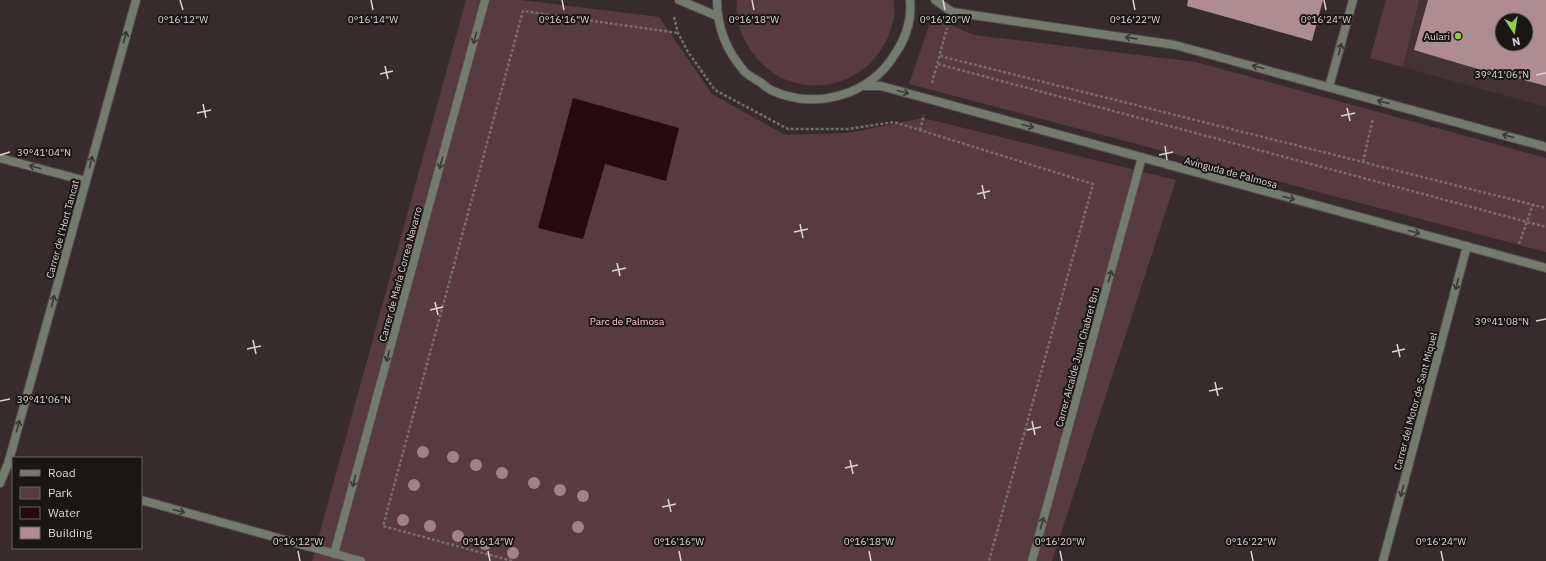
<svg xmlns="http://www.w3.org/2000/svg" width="1546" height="561" font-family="'IBM Plex Sans',sans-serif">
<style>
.built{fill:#453235;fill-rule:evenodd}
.green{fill:#573b40}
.water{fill:#240b11}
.building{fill:#af8c91;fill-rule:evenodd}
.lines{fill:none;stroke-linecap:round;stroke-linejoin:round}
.minor-casing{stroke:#55494b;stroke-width:10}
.tertiary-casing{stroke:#55494b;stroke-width:10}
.path{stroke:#766b6d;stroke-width:2.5;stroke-dasharray:3 2;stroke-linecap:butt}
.minor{stroke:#737a6e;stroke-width:8}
.tertiary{stroke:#737a6e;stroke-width:8}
.tree{fill:#a38187}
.oneway{stroke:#3a3935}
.ticks{fill:none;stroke:#dcd4d5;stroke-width:1.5}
.poi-dot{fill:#8ece43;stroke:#1b1616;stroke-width:1.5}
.labels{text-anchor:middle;stroke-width:4;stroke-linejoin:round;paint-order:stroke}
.poi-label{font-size:10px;fill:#dcd4d5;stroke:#1b1616;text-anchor:end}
.street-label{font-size:10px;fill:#dcd4d5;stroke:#1b1616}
.park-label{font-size:10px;fill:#fbc8d0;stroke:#1b1616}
.ticks-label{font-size:10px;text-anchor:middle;fill:#dcd4d5;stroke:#1b1616;stroke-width:4;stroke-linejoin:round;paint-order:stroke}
</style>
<rect width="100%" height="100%" fill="#372b2d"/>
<path class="built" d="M 1386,0 L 1546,0 L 1546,107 L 1370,58 ZM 1502,20 L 1526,20 L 1526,44 L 1502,44 Z"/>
<g class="green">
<polygon points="466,0 521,0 659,17 712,94 785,135 847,133 923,118 1176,180 1052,561 312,561"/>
<path d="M 737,0 L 894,0 C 894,6 895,13 894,18 C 879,93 785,111 747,44 C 739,31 735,15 737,0 Z"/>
<polygon points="1386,0 1419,0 1403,67 1370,58"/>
<polygon points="932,17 974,35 1196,62 1546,158 1546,252 909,84"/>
</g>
<polygon class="water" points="573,98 679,128 666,181 605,164 583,239 538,228"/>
<g class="building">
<polygon points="1188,0 1323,0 1312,41 1187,6"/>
<path d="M 1428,0 L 1546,0 L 1546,86 L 1488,70 L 1488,72 L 1414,50 ZM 1502,20 L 1526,20 L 1526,44 L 1502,44 Z"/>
</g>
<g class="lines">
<g class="minor-casing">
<g id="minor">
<polyline points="1329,87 1353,0"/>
<polyline points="0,158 86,181"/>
<polyline points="0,483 8,464 136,0"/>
<polyline points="141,500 361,561"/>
<polyline points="334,554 485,0"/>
<polyline points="1032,561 1142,157"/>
<polyline points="1383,561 1467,246"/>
</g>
</g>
<g class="tertiary-casing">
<g id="tertiary">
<polyline points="679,0 717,16"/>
<path d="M 717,0 C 717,27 727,52 745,72 C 749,76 755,79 760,82 C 764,85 768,89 773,91 C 817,110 870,95 895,54 C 906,38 912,20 910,0"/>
<polyline points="935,0 952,12 1175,45 1546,147"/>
<polyline points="865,86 881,86 1546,268"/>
</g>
</g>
<g class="path">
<polyline points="674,17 678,33 688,52 715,90 788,129 848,129 894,122 1093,184 989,561"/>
<polyline points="940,56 1546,208"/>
<polyline points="938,64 1546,227"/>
<polyline points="932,83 947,28"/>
<polyline points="920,130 924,115"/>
<polyline points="1363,162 1373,118"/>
<polyline points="1519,244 1533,204"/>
<polyline points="512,561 383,526 523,11 678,33"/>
</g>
<use href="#minor" class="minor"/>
<use href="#tertiary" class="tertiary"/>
</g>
<g class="tree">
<circle cx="423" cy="452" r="6"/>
<circle cx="453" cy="457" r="6"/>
<circle cx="476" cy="465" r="6"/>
<circle cx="502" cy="473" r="6"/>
<circle cx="534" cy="483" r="6"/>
<circle cx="414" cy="485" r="6"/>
<circle cx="560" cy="490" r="6"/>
<circle cx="583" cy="496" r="6"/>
<circle cx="403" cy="520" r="6"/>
<circle cx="430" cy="526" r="6"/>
<circle cx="578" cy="527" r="6"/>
<circle cx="458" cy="536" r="6"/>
<circle cx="485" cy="544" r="6"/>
<circle cx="513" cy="553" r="6"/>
</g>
<defs><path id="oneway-shaft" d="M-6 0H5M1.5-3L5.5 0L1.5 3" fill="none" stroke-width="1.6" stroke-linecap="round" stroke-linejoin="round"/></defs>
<g class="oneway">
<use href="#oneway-shaft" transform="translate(125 37) rotate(-75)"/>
<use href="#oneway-shaft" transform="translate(475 38) rotate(105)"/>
<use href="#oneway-shaft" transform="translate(1131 38) rotate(-172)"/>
<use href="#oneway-shaft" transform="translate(1340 49) rotate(-75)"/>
<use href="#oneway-shaft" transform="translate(1258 67) rotate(-165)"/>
<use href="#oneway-shaft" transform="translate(903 92) rotate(15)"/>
<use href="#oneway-shaft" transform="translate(1383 102) rotate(-165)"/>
<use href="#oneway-shaft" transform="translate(1028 126) rotate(15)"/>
<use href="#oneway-shaft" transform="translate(1508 136) rotate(-165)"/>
<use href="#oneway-shaft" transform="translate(91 162) rotate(-75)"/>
<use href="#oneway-shaft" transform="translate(441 163) rotate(105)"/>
<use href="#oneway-shaft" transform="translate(35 167) rotate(-165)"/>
<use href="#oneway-shaft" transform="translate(1289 198) rotate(15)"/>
<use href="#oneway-shaft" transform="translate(1414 232) rotate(15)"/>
<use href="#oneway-shaft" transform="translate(1110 276) rotate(-75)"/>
<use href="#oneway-shaft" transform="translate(1457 284) rotate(105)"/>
<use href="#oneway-shaft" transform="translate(53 301) rotate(-75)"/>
<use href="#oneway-shaft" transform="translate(388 356) rotate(105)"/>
<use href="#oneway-shaft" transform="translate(18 426) rotate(-75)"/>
<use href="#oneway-shaft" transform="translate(354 481) rotate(105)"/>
<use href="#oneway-shaft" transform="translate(1402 491) rotate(105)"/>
<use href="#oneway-shaft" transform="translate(179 511) rotate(15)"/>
<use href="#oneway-shaft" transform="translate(1042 523) rotate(-75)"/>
</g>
<path class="ticks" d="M 180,0 L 183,10M 371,0 L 373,10M 562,0 L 564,10M 752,0 L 754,10M 943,0 L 945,10M 1133,0 L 1135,10M 1324,0 L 1326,10M 385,66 L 388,79M 380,74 L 393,71M 1536,75 L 1546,73M 203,104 L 206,118M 1347,108 L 1350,121M 197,113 L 211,110M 1341,116 L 1355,113M 1165,146 L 1167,160M 0,155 L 10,152M 1159,155 L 1173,152M 982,185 L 985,199M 977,194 L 990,191M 800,224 L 803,238M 794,232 L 808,229M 617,263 L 620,276M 612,271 L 626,268M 435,302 L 438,315M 430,310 L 443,307M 1536,321 L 1546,319M 253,340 L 256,354M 1397,344 L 1400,357M 247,349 L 261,346M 1392,352 L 1405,349M 1215,382 L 1218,396M 1209,391 L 1223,388M 0,401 L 10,399M 1032,421 L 1035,435M 1027,430 L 1041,427M 850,460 L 853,474M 845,468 L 858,465M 668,499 L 671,512M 662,507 L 676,504M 298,551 L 300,561M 488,551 L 490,561M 679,551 L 681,561M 869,551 L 871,561M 1060,551 L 1062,561M 1251,551 L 1253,561M 1441,551 L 1443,561"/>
<circle class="poi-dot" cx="1458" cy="36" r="4"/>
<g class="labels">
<g class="poi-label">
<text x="1450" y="40">Aulari</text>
</g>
<g class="street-label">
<text transform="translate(1231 172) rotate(15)" y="4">Avinguda de Palmosa</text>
<text transform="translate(62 229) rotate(-75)" y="4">Carrer de l'Hort Tancat</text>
<text transform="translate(400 274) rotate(-75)" y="4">Carrer de María Correa Navarro</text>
<text transform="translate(1077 357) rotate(-75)" y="4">Carrer Alcalde Juan Chabret Bru</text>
<text transform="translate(1415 401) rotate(-75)" y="4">Carrer del Motor de Sant Miquel</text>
</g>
<g class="park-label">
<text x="627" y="325">Parc de Palmosa</text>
</g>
</g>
<g class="ticks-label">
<text x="183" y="23">0°16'12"W</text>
<text x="373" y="23">0°16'14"W</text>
<text x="564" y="23">0°16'16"W</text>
<text x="754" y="23">0°16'18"W</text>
<text x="945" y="23">0°16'20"W</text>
<text x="1135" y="23">0°16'22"W</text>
<text x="1326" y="23">0°16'24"W</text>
<text x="1502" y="78">39°41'06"N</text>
<text x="44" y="156">39°41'04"N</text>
<text x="1502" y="325">39°41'08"N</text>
<text x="44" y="403">39°41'06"N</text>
<text x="298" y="545">0°16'12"W</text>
<text x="488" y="545">0°16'14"W</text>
<text x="679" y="545">0°16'16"W</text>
<text x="869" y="545">0°16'18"W</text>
<text x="1060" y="545">0°16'20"W</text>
<text x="1251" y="545">0°16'22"W</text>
<text x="1441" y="545">0°16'24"W</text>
</g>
<rect x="12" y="457" width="130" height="92" fill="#1b1616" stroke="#686262"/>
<rect x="20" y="470" width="20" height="6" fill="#737a6e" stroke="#686262"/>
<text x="48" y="477" font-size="12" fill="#dcd4d5">Road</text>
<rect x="20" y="487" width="20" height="12" fill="#573b40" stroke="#686262"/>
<text x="48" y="497" font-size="12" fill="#dcd4d5">Park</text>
<rect x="20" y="507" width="20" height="12" fill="#240b11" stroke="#686262"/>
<text x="48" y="517" font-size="12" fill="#dcd4d5">Water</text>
<rect x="20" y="527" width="20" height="12" fill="#af8c91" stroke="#686262"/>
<text x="48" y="537" font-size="12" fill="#dcd4d5">Building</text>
<g transform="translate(1514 32) rotate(168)"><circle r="19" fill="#1b1616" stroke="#686262"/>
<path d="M0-3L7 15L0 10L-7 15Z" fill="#8ece43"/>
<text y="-6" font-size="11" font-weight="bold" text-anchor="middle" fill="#dcd4d5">N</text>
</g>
</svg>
